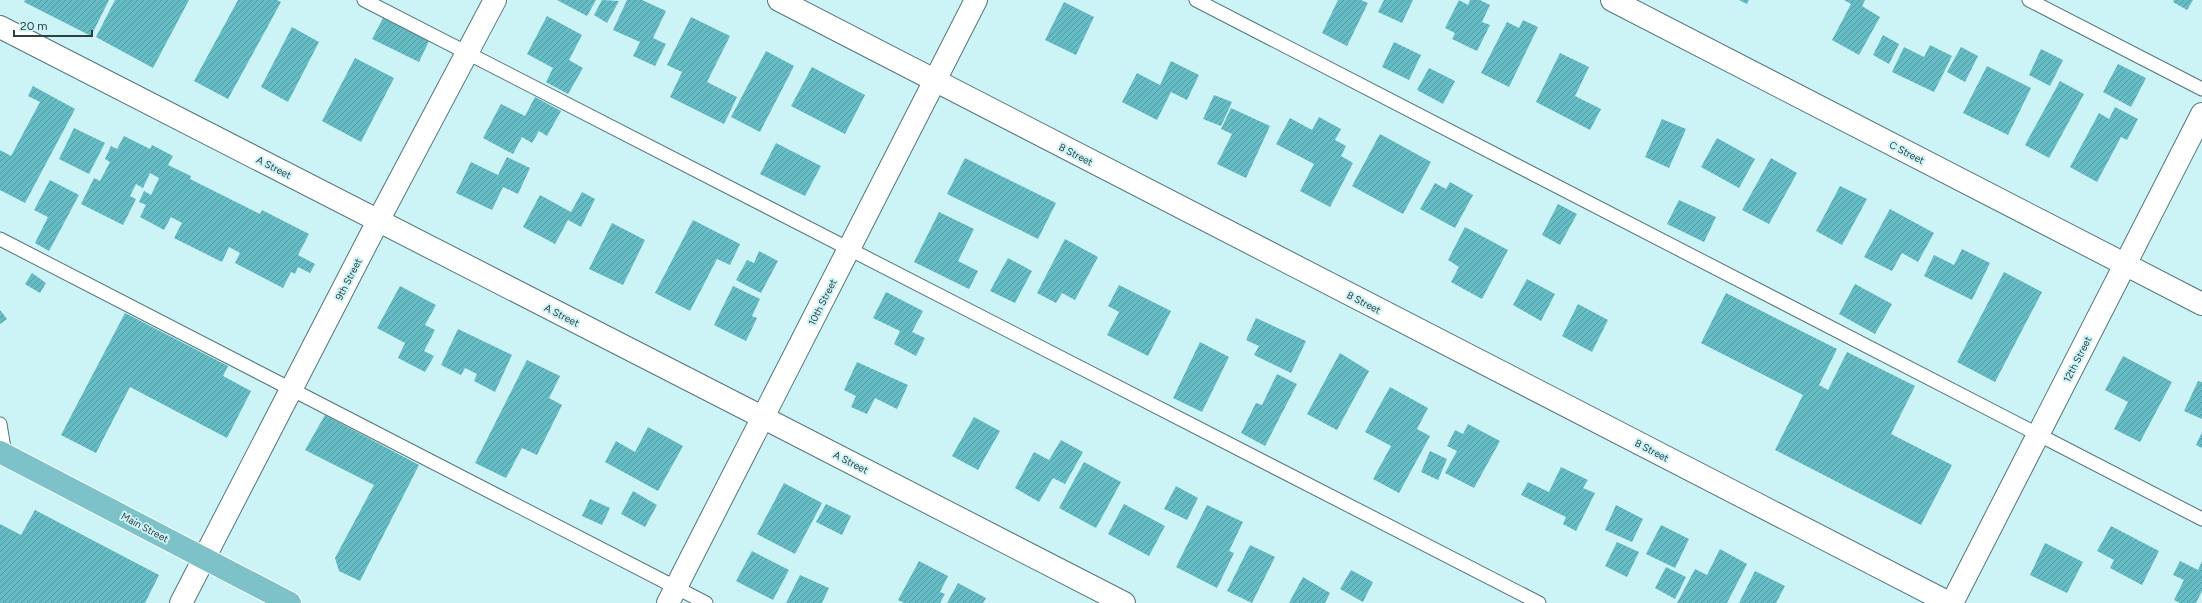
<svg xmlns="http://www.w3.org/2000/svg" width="2202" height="603" font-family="Figtree,sans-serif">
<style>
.building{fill:url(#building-hatch)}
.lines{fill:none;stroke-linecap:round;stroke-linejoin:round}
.lane-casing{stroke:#53767a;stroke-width:15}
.street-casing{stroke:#53767a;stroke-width:24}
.secondary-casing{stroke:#53767a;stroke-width:24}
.primary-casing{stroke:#fff;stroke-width:24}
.lane{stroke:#fff;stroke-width:13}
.street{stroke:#fff;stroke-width:22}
.secondary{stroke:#fff;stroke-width:22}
.primary{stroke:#7cc2c8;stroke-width:22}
.labels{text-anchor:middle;stroke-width:4;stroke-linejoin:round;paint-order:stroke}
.street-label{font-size:10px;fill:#2f3e3f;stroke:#ccf3f6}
</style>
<defs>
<pattern id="building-hatch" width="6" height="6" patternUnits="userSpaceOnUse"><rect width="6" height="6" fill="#65bcc4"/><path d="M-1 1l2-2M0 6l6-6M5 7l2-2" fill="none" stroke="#549aa1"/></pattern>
</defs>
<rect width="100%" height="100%" fill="#ccf3f6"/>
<g class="building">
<polygon points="25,0 109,0 91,36 24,2"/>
<polygon points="115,0 189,0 153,68 96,37"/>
<polygon points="238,0 277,0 281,2 228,99 194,81"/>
<polygon points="557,0 596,0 587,16"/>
<polygon points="602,0 619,1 607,23 594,15"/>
<polygon points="627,0 642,0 666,11 653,38 666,44 655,66 633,56 640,42 613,30"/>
<polygon points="1338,0 1361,0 1368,3 1347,46 1322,33"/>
<polygon points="1384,0 1413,0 1402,23 1378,12"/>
<polygon points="1459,0 1468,5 1470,0 1480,0 1490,5 1482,22 1490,25 1477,51 1452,39 1455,33 1445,28"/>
<polygon points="1739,0 1749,0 1747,4"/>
<polygon points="1844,0 1865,0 1862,6 1880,17 1859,55 1832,40 1851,4"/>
<polygon points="2174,0 2193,0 2187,10 2173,2"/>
<polygon points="1064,2 1094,17 1076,55 1045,40"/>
<polygon points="547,16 582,35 569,60 583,68 568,94 546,82 553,68 527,54"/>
<polygon points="691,17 730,36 707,82 737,97 724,124 670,97 682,72 667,65"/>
<polygon points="383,18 429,41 419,62 372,39"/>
<polygon points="1523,20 1538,27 1509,87 1481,73 1507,22 1519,28"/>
<polygon points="292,27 319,42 288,102 261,87"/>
<polygon points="1883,35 1899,44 1889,64 1873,55"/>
<polygon points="1394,42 1421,55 1409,80 1382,67"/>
<polygon points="1930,45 1952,56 1934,92 1892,72 1904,47 1924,57"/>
<polygon points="1961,47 1978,56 1965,82 1947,72"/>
<polygon points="2041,49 2063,60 2050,86 2029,75"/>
<polygon points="766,51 794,66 760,132 731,117"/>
<polygon points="1560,53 1589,67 1575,96 1601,109 1590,130 1536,102"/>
<polygon points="355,58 394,78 361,142 322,121"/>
<polygon points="1171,61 1199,75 1187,100 1171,92 1157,120 1122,102 1137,73 1160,85"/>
<polygon points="2118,64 2146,78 2131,107 2103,92"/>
<polygon points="1987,66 2031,88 2008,135 1963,113"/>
<polygon points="812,67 865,95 845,134 791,106"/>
<polygon points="1429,68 1455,81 1443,104 1417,90"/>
<polygon points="2060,81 2084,94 2049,158 2025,145"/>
<polygon points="33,86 75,109 25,203 0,190 0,150 11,156 40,102 28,96"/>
<polygon points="1214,95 1232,102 1221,126 1203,119"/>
<polygon points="535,97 561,111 547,136 539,131 532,143 522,137 513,154 483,138 501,104 525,116"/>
<polygon points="2115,107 2138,119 2127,140 2121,137 2097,182 2070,167 2099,113 2109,119"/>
<polygon points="1231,108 1270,126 1246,178 1217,164 1232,134 1221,129"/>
<polygon points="1319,117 1341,129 1335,140 1346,146 1341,156 1353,163 1330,207 1300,191 1314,164 1276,144 1290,118 1312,130"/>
<polygon points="1662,119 1686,129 1669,168 1645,157"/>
<polygon points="74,128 105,143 89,174 59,159"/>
<polygon points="1380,134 1431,162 1403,214 1352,186"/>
<polygon points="124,136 150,149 152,145 173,156 168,165 191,176 190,179 260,214 262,210 309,234 298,255 315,264 310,273 298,267 295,274 291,272 283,288 235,263 240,253 229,247 222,262 174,238 182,223 171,217 164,230 140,217 146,205 139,202 144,191 151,195 159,178 150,173 143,188 136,184 130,196 136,199 123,225 81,204 94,178 100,181 110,162 105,159 111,146 117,149"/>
<polygon points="1717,138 1755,159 1739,188 1701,167"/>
<polygon points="776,143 821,166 805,196 760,174"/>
<polygon points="507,157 530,168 518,194 503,187 492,210 456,193 471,162 498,175"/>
<polygon points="965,158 1056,203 1038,239 947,194"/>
<polygon points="1771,158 1797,173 1769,224 1742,210"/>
<polygon points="50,180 79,195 49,251 35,243 48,217 34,210"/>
<polygon points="1450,182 1473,195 1455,228 1420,209 1435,183 1446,189"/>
<polygon points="1840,186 1867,199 1842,245 1816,231"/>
<polygon points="582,192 595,199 581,227 568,220 555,244 523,227 540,195 571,212"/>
<polygon points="1679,200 1716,217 1704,242 1667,224"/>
<polygon points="1558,204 1577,214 1560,245 1542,235"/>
<polygon points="1890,209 1934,233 1918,262 1902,253 1892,271 1864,257"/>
<polygon points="939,212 974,229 958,261 978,271 969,289 914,262"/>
<polygon points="693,220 740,244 730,265 717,259 690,311 655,293"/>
<polygon points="612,223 645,240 623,285 589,269"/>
<polygon points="1465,227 1508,250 1482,299 1451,282 1459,267 1448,260"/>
<polygon points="1065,239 1098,257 1075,300 1062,293 1056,303 1037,293"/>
<polygon points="1962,249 1990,263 1972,300 1924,276 1934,255 1954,265"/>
<polygon points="759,251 778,261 761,293 736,280 747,260 754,263"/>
<polygon points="1008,258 1032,271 1015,303 990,291"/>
<polygon points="2004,272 2042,292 1995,382 1957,362"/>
<polygon points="32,273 46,283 40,293 25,284"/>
<polygon points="1527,279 1555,294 1541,321 1513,305"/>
<polygon points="1855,284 1892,304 1875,334 1839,314"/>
<polygon points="1119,285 1171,311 1148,356 1107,335 1119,312 1108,306"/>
<polygon points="400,286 436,305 425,325 435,330 424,351 434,356 425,372 398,358 405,343 377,328"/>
<polygon points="733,286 760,299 752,316 757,318 746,341 714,325"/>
<polygon points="886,292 923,311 912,332 925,338 916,356 894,344 900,331 873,318"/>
<polygon points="1726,293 1837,349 1819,385 1828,390 1847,352 1915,386 1891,434 1952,465 1921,525 1775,450 1803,395 1701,343"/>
<polygon points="1578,304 1608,320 1592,352 1562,336"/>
<polygon points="0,310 7,319 0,324"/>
<polygon points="125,313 228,366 223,376 251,391 227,438 130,387 96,453 61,435"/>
<polygon points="1256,318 1306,341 1291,373 1254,355 1259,346 1246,340"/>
<polygon points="458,329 512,355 495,392 474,381 477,374 465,368 461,375 441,365"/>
<polygon points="1200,342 1229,357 1202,412 1173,398"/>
<polygon points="1340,353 1369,371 1337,430 1307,414"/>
<polygon points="2123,356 2172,382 2140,442 2114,429 2128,402 2105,390"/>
<polygon points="527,360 560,376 549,398 562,405 537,455 522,448 506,478 475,463"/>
<polygon points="857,362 908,385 897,409 875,398 867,414 851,407 856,396 844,390"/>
<polygon points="1277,374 1297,384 1265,446 1241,433 1256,403 1262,405"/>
<polygon points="2198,381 2202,382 2202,419 2184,411"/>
<polygon points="1390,387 1428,408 1417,429 1430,436 1399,493 1373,479 1391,446 1365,432"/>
<polygon points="325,415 419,465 360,581 339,571 335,558 374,485 305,450"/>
<polygon points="974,417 1000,431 978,470 952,456"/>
<polygon points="1468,424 1500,441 1474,488 1445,473 1457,451 1447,446 1455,430 1463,434"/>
<polygon points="648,427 683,446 658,491 605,462 616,441 635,452"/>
<polygon points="2202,432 2202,448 2196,445"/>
<polygon points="1061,440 1083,452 1065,484 1053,478 1039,502 1015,488 1034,452 1049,460"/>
<polygon points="1430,451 1447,459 1438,480 1421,472"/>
<polygon points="1084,462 1121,482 1096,528 1059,508"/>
<polygon points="1561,467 1588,480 1583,488 1595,493 1576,531 1563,524 1566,517 1521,495 1528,482 1549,492"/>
<polygon points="784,483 822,503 795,554 757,534"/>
<polygon points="1176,486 1198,498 1187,520 1164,509"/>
<polygon points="633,491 657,505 645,527 621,514"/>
<polygon points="590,499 610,508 602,525 582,516"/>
<polygon points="826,504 851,516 842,535 816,522"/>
<polygon points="1124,504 1165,526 1149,556 1108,534"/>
<polygon points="1207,505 1243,522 1229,551 1234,553 1217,588 1176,567"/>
<polygon points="1616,505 1643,519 1632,542 1605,530"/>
<polygon points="35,510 159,575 145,603 0,603 0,524 21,535"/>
<polygon points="1661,525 1689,539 1675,568 1646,554"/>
<polygon points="2111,526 2159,551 2142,585 2110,568 2114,560 2097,551"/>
<polygon points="1617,542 1639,552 1627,577 1605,566"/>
<polygon points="2045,543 2083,562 2067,593 2030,575"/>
<polygon points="1250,545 1275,557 1252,603 1227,591"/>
<polygon points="1720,549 1747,564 1727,603 1677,603 1695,569 1707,575"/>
<polygon points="752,551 789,570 773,600 736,581"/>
<polygon points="919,561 948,576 940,592 945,594 940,603 904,603 898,600"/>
<polygon points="2180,561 2198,570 2202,561 2202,591 2196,603 2180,603 2174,600 2184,580 2173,575"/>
<polygon points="1666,567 1686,577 1675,599 1655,588"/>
<polygon points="1351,570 1373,582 1363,602 1340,589"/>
<polygon points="1755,571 1785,586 1776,603 1739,603"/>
<polygon points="800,575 829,588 822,603 786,603"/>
<polygon points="1303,577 1330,593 1325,603 1289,603"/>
<polygon points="958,583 986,598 983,603 947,603"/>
</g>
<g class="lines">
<g class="lane-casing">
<g id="lane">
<polyline points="364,0 1539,603"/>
<polyline points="1196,0 2202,519"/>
<polyline points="2029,0 2202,89"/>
<polyline points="0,239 706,603"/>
<polyline points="0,424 5,454"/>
</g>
</g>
<g class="street-casing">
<g id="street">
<polyline points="1612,0 2202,304"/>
<polyline points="762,417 1124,603"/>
<polyline points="181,603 378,221 495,0"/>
<polyline points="1952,603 2202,114"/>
</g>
</g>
<g class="secondary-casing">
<g id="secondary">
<polyline points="779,0 1949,603"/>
<polyline points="0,27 762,417"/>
<polyline points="668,603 976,0"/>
</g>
</g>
<g class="primary-casing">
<polyline id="primary" points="0,452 290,603"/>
</g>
<use href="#lane" class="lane"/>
<use href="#street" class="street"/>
<use href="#secondary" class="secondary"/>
<use href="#primary" class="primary"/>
</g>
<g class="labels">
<g class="street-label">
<text transform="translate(1907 152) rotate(27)" y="4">C Street</text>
<text transform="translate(1076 154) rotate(27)" y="4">B Street</text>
<text transform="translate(274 167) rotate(27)" y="4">A Street</text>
<text transform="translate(348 279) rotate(-63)" y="4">9th Street</text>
<text transform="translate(822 302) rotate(-63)" y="4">10th Street</text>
<text transform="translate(1364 302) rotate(27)" y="4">B Street</text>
<text transform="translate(562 315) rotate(27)" y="4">A Street</text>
<text transform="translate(2077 359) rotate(-63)" y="4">12th Street</text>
<text transform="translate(1652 450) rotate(27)" y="4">B Street</text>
<text transform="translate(851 462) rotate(27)" y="4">A Street</text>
<text transform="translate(145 527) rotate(28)" y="4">Main Street</text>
</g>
</g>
<path d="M14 30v6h78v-6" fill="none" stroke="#2f3e3f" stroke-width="2"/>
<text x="20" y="30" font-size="12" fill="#2f3e3f" stroke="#ccf3f6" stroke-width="3" paint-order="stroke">20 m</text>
</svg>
